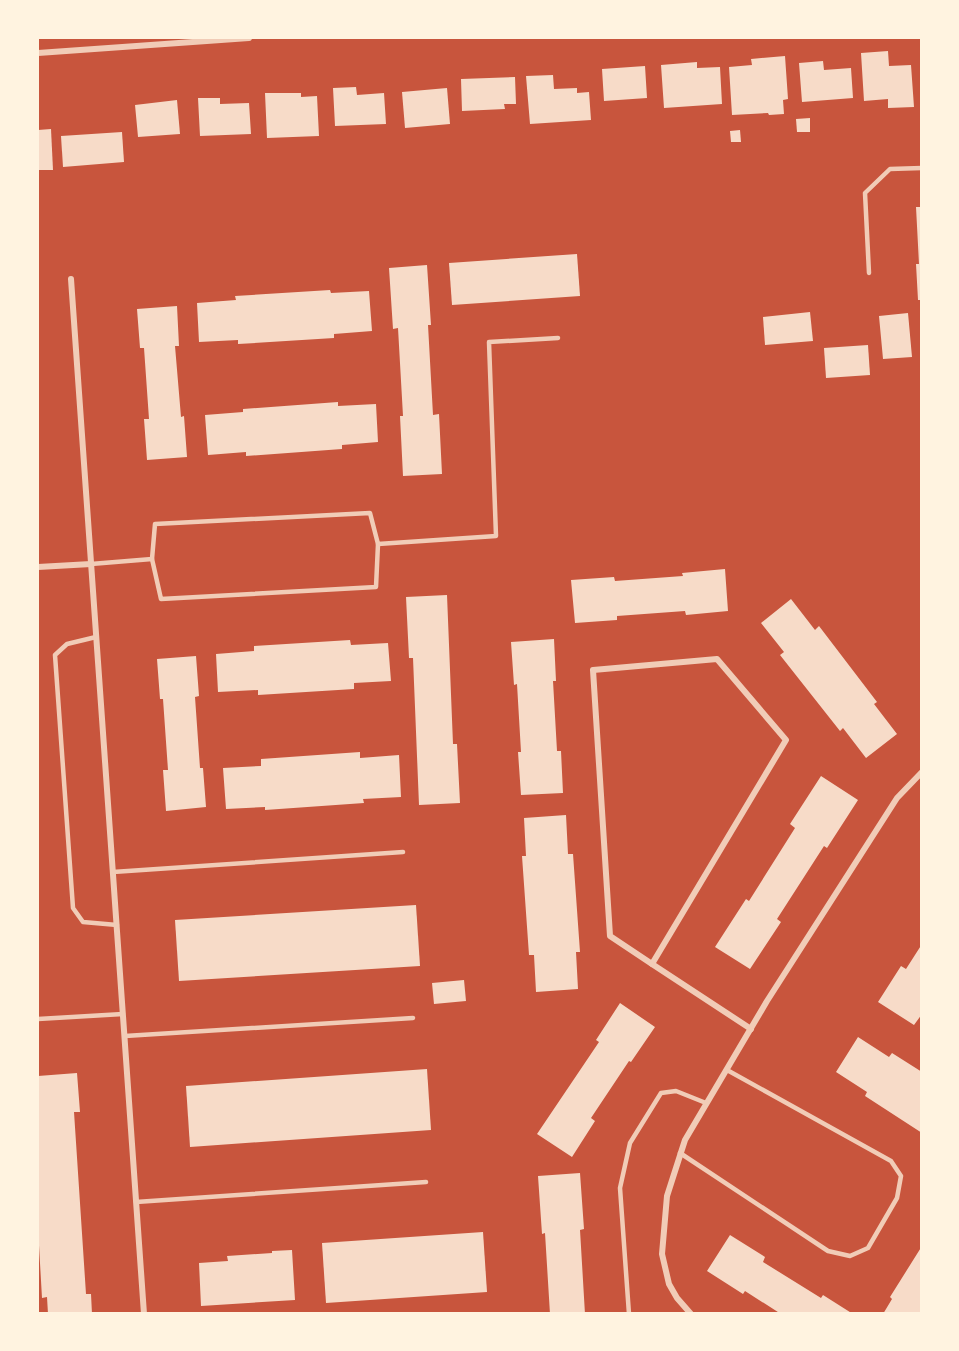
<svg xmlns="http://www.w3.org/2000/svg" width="959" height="1351" font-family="'Golos Text',sans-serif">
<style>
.building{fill:#f7dbc8}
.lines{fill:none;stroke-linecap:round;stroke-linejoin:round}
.service{stroke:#f1ccb7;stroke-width:4.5}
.minor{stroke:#f1ccb7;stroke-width:6}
</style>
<rect width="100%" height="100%" fill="#c8553d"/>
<g class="building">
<polygon points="888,51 889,66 911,65 914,107 888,108 888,99 864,101 861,53"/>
<polygon points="785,56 788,99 783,100 784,114 769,115 768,113 732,115 729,67 752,65 751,59"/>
<polygon points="823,61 824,70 851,68 853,98 802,102 799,63"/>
<polygon points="697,62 697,68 720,67 722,104 664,108 661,65"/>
<polygon points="645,66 647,98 604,101 602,69"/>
<polygon points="553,75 554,89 577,88 577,93 589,92 591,120 530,124 526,76"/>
<polygon points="515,77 516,104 504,104 505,109 462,111 461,79"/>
<polygon points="356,87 357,95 384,93 386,124 335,126 333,88"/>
<polygon points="447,88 450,124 405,128 402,92"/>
<polygon points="265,93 301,93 301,97 317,96 319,136 267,138"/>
<polygon points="198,98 220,98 220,104 249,103 251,134 200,136"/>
<polygon points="177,100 180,134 138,137 135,105"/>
<polygon points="810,118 810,132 797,132 796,119"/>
<polygon points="51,129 53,170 38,170 38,130"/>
<polygon points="740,130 741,142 731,142 730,131"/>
<polygon points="122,132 124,162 63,167 61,136"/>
<polygon points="916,207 922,207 922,300 918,300 916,264 919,264"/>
<polygon points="577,254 580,296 452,305 449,263"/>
<polygon points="427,265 431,325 428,325 433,415 439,414 442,474 403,476 400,416 403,416 398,328 393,329 389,268"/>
<polygon points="330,290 331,293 369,291 372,331 334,334 334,338 238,344 238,340 199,342 197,303 236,300 235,296"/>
<polygon points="177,306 179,346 175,346 181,417 184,416 187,457 147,460 144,419 149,419 144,348 140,348 137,309"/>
<polygon points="810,312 813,341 765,345 763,317"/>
<polygon points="908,313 912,357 883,359 879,316"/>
<polygon points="868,345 870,375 826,378 824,348"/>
<polygon points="338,402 338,406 376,404 378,442 342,445 342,449 246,456 246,452 208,455 205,415 243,412 243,409"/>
<polygon points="725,569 728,611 686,615 685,611 617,616 617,620 575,623 571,580 614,577 615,581 683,576 682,573"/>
<polygon points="447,595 453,744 457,744 460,803 419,805 413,658 409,658 406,597"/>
<polygon points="791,599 815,630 819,626 877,702 874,704 897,734 866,758 843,728 840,731 780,655 784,652 761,623"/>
<polygon points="554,639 556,681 553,681 557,751 561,751 563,793 521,795 518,752 521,752 517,684 514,685 511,642"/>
<polygon points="350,640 351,645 388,643 391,681 354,683 354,689 258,695 258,690 218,692 216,654 254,651 254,646"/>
<polygon points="196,656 199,696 195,697 200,768 203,768 206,807 166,811 163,770 168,770 163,699 160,699 157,659"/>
<polygon points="360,752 360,758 399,755 401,797 363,799 364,803 265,810 265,807 226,809 223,768 261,766 261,759"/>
<polygon points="821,776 858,800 827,848 824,846 777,919 781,922 750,969 715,947 746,899 749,901 795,828 790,824"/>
<polygon points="566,815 568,854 573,854 580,952 576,952 578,989 536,992 534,955 529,955 522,856 526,856 524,818"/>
<polygon points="416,905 420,966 179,981 175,920"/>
<polygon points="922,944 922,1014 914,1025 878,1002 901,966 906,969"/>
<polygon points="464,980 466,1001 434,1004 432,983"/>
<polygon points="620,1003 655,1027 631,1062 629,1061 591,1118 595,1121 572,1157 537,1134 599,1042 596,1040"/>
<polygon points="858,1037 889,1057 892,1053 922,1072 922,1133 865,1096 867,1092 836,1072"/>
<polygon points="427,1069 431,1130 190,1147 186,1086"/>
<polygon points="77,1073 80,1112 74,1112 86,1294 91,1294 92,1314 48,1314 47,1297 42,1298 38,1228 38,1076"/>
<polygon points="580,1173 584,1229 580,1230 585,1314 550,1314 545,1233 542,1234 538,1176"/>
<polygon points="483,1232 487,1292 326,1303 322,1243"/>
<polygon points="730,1235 765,1257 763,1262 821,1298 823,1295 853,1314 781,1314 745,1291 743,1294 707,1271"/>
<polygon points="922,1246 922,1314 883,1314 892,1299 890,1297"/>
<polygon points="292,1250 295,1300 201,1306 199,1263 228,1261 227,1256 272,1253 272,1251"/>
</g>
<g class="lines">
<g class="service">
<polyline points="869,273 865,193 890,169 922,168"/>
<polyline points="152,559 161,599 376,587 378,544"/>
<polyline points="91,564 152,559 155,524 370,513 378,544 496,536 489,342 558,338"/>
<polyline points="96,637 67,644 55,655 73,908 83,922 117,925"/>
<polyline points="113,872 403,852"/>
<polyline points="38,1019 123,1014"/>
<polyline points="125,1036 413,1018"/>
<polyline points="680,1153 828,1251 850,1256 868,1248 897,1198 901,1176 891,1161 727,1070"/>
<polyline points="136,1202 426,1182"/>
<polyline points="629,1314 620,1188 630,1143 661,1093 676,1091 706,1103"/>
</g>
<g class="minor">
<polyline points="38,53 249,38"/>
<polyline points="71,279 144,1314"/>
<polyline points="38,567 91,564"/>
<polygon points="717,659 786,740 652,964 610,936 593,670"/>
<polyline points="652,964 751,1029"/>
<polyline points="691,1314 677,1298 669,1284 662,1254 667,1196 685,1140 767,1001 897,798 922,772"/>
</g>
</g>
<rect width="959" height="1351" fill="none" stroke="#fff3e0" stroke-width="78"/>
</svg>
